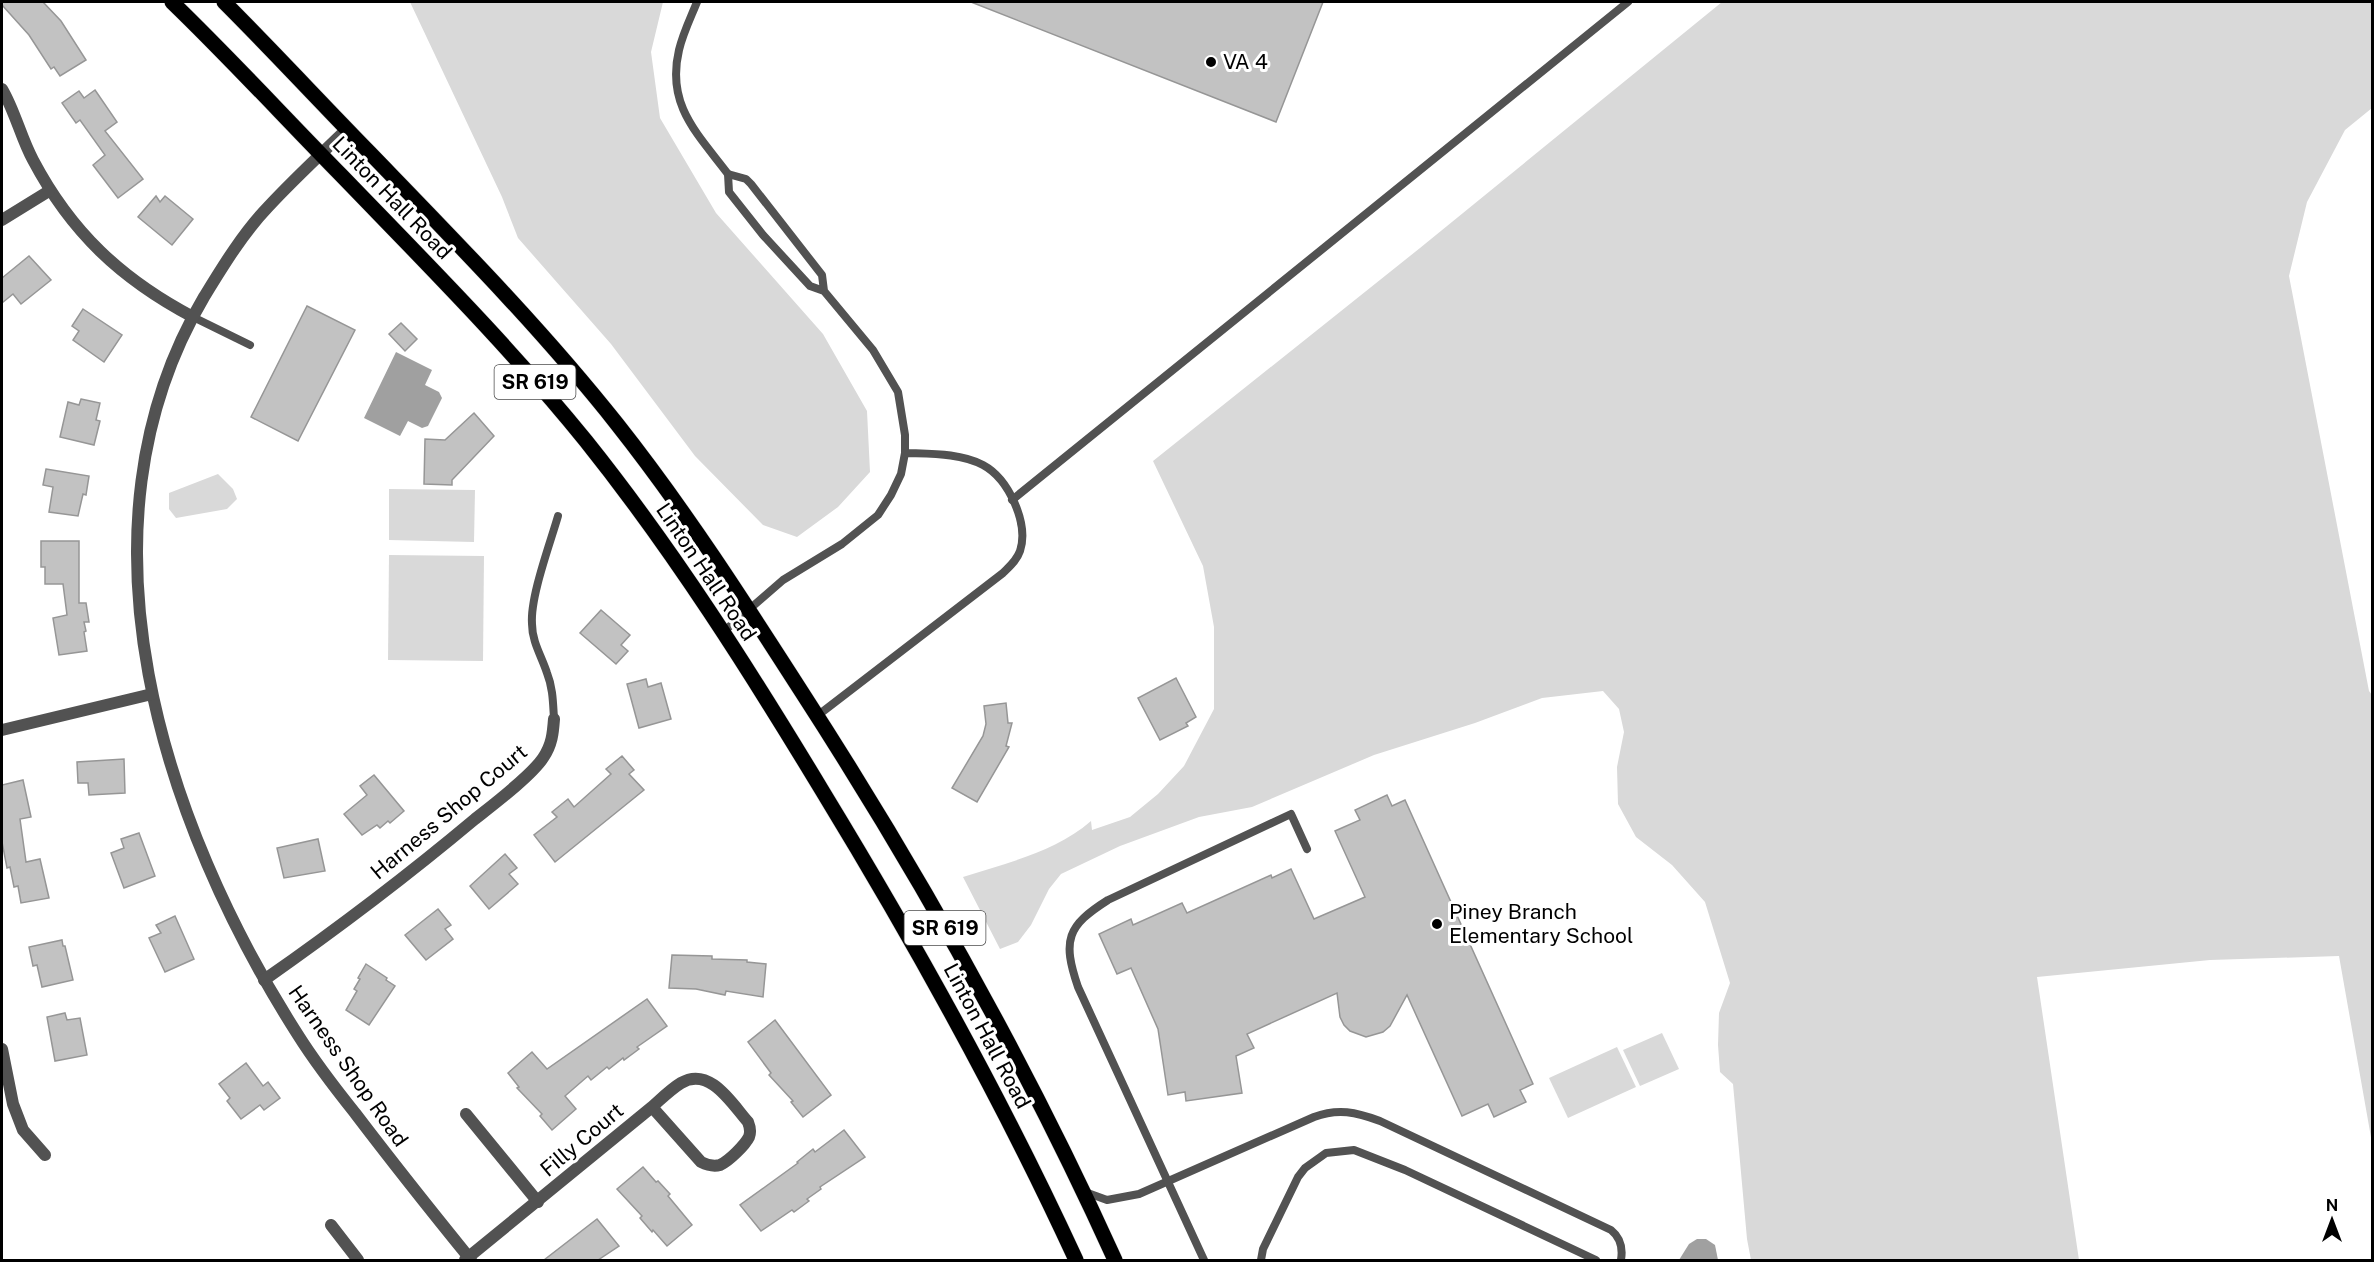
<svg xmlns="http://www.w3.org/2000/svg" width="2374" height="1262" font-family="'Public Sans',sans-serif">
<style>
.green{fill:#d9d9d9}
.water{fill:#a0a0a0}
.building{fill:#c2c2c2;stroke:#969696;stroke-width:1.5}
.lines{fill:none;stroke-linecap:round;stroke-linejoin:round}
.primary-casing{stroke:#dbdbdb;stroke-width:16}
.lane{stroke:#525252;stroke-width:8}
.street{stroke:#525252;stroke-width:12}
.primary{stroke:#000;stroke-width:15}
.poi-dot{fill:#000;stroke:#fff;stroke-width:2}
.labels{text-anchor:middle;stroke-width:6;stroke-linejoin:round;paint-order:stroke}
.shield{fill:#fff;stroke:#4c4c4c;stroke-width:1.5}
.shield-label{font-size:20px;font-weight:bold;fill:#000}
.poi-label{font-size:21px;fill:#000;stroke:#fff;text-anchor:start}
.street-label{font-size:21px;fill:#000;stroke:#fff}
</style>
<rect width="100%" height="100%" fill="#fff"/>
<g class="green">
<polygon points="410,2 663,2 651,52 660,118 716,213 823,334 867,411 870,472 838,507 797,537 763,525 695,456 611,344 518,238 502,197"/>
<path d="M 1722,2 L 2372,2 L 2372,108 L 2345,130 L 2307,202 L 2289,276 L 2369,691 L 2372,695 L 2372,1143 L 2339,956 L 2210,960 L 2037,977 L 2079,1260 L 1751,1260 L 1747,1239 L 1733,1084 L 1720,1072 L 1718,1045 L 1719,1013 L 1730,983 L 1705,902 L 1672,865 L 1636,837 L 1618,804 L 1617,767 L 1624,732 L 1619,709 L 1603,691 L 1542,698 L 1475,723 L 1374,755 L 1252,807 L 1199,817 L 1120,846 L 1061,874 L 1049,889 L 1031,925 L 1018,942 L 1000,949 L 963,877 C 1008,862 1054,853 1091,821 L 1092,830 L 1130,817 L 1158,794 L 1184,766 L 1214,709 L 1214,627 L 1203,566 L 1153,461 L 1420,248 Z"/>
<polygon points="218,474 233,489 237,499 227,509 176,518 169,509 169,493"/>
<polygon points="389,489 475,490 474,542 389,540"/>
<polygon points="389,555 484,556 483,661 388,660"/>
<polygon points="1662,1033 1679,1069 1640,1086 1623,1050"/>
<polygon points="1617,1047 1636,1087 1568,1118 1549,1078"/>
</g>
<g class="water">
<polygon points="396,352 432,370 425,385 439,392 442,398 428,426 422,428 408,421 400,436 364,418"/>
<polygon points="1697,1239 1706,1239 1715,1245 1718,1260 1679,1260 1689,1244"/>
</g>
<g class="building">
<polygon points="2,2 43,2 61,21 86,60 60,76 54,67 51,69 29,35 2,5"/>
<polygon points="971,2 1323,2 1276,122"/>
<polygon points="95,90 117,122 105,131 143,179 118,198 93,165 105,155 80,120 76,123 62,103 79,91 84,98"/>
<polygon points="156,196 160,202 165,196 193,219 172,245 138,217"/>
<polygon points="29,256 51,280 21,304 13,294 2,303 2,278"/>
<polygon points="307,306 355,330 298,441 251,417"/>
<polygon points="83,309 122,335 104,362 73,340 79,331 72,326"/>
<polygon points="401,323 417,339 405,351 389,334"/>
<polygon points="81,399 100,403 96,420 100,421 94,445 60,437 68,402 79,405"/>
<polygon points="474,413 494,436 452,480 452,485 424,484 425,439 445,440"/>
<polygon points="46,469 89,476 86,495 83,494 78,516 49,512 53,487 43,485"/>
<polygon points="41,541 79,541 79,603 86,603 89,622 84,622 86,631 84,632 87,651 59,655 53,618 67,615 63,584 45,584 45,567 41,567"/>
<polygon points="601,610 630,635 621,645 628,651 616,664 580,633"/>
<polygon points="1176,678 1196,717 1186,723 1188,726 1160,740 1138,698"/>
<polygon points="646,679 648,687 661,683 671,719 639,728 627,684"/>
<polygon points="1006,703 1008,723 1012,723 1006,746 1009,747 977,802 952,788 983,736 986,724 984,706"/>
<polygon points="622,756 634,770 629,774 644,790 555,862 534,835 557,817 552,812 568,799 574,807 611,774 606,769"/>
<polygon points="124,759 125,793 89,795 88,783 78,783 77,762"/>
<polygon points="374,775 404,811 390,823 388,821 380,828 377,825 362,835 344,814 367,795 360,786"/>
<polygon points="23,780 31,817 20,819 26,862 40,859 49,898 21,903 18,886 14,887 10,867 7,868 2,842 2,785"/>
<polygon points="1387,795 1392,806 1405,800 1533,1084 1520,1090 1526,1102 1494,1117 1488,1104 1462,1116 1407,995 1390,1026 1383,1032 1366,1037 1350,1031 1344,1025 1340,1017 1337,993 1247,1034 1254,1048 1236,1056 1242,1093 1186,1101 1185,1092 1168,1095 1158,1029 1131,968 1117,974 1099,934 1131,919 1133,925 1182,903 1187,913 1271,875 1272,878 1291,869 1314,919 1365,897 1335,831 1360,820 1355,810"/>
<polygon points="139,833 155,876 124,888 111,853 124,848 121,839"/>
<polygon points="318,839 325,871 284,878 277,848"/>
<polygon points="505,854 517,868 509,874 518,884 489,909 470,886"/>
<polygon points="438,909 451,925 445,929 453,939 426,960 405,935"/>
<polygon points="175,916 194,959 165,972 149,938 161,933 156,925"/>
<polygon points="62,940 63,946 65,946 73,980 42,987 37,965 33,966 29,947"/>
<polygon points="672,955 712,956 712,959 747,960 747,962 766,964 763,997 726,991 725,995 696,989 669,988"/>
<polygon points="366,964 387,978 386,980 395,986 369,1025 346,1010 357,991 354,989 360,979 358,978"/>
<polygon points="647,999 667,1026 637,1047 639,1049 624,1060 623,1058 609,1069 607,1067 591,1080 588,1076 565,1096 576,1109 552,1130 540,1116 542,1114 517,1088 519,1087 508,1073 532,1052 547,1069"/>
<polygon points="65,1013 67,1020 80,1018 87,1055 55,1061 47,1017"/>
<polygon points="775,1020 831,1095 803,1117 791,1102 793,1101 769,1075 771,1073 748,1042"/>
<polygon points="246,1063 263,1086 268,1082 280,1098 264,1110 260,1105 241,1119 227,1101 230,1098 219,1084"/>
<polygon points="844,1130 865,1157 820,1187 821,1189 807,1199 809,1201 794,1212 792,1210 761,1231 740,1205 798,1163 797,1162 813,1149 815,1152"/>
<polygon points="643,1167 656,1182 658,1181 670,1194 668,1196 692,1225 667,1246 653,1230 652,1232 640,1218 642,1216 617,1189"/>
<polygon points="597,1219 619,1246 598,1260 544,1260"/>
</g>
<g class="lines">
<g class="primary-casing">
<g id="primary">
<path d="M 172,2 C 230,58 285,118 342,176 C 425,262 510,347 586,441 C 674,551 750,671 823,792 C 915,943 1002,1099 1076,1260"/>
<path d="M 224,2 C 273,51 321,103 370,153 C 455,241 541,328 617,424 C 685,510 744,602 803,694 C 920,875 1026,1064 1115,1260"/>
</g>
</g>
<g class="lane">
<path d="M 697,2 C 691,17 683,33 679,50 C 666,105 697,133 728,174"/>
<polyline points="193,317 250,345"/>
<polyline points="1012,500 1628,2"/>
<polyline points="723,632 783,580 842,544 878,515 891,495 901,474 905,453 905,435 898,392 873,350 824,291 822,275 751,184 746,179 728,174 729,192 763,235 810,286 824,291"/>
<path d="M 817,716 L 1003,573 C 1010,566 1017,560 1020,551 C 1029,524 1009,479 983,465 C 960,453 931,454 905,453"/>
<path d="M 554,719 C 553,703 553,688 547,673 C 542,657 532,642 532,624 C 530,597 550,544 558,516"/>
<path d="M 1085,1192 L 1107,1200 L 1139,1194 L 1314,1117 C 1338,1108 1356,1112 1380,1121 L 1611,1230 C 1621,1238 1623,1248 1621,1260"/>
<path d="M 1204,1260 L 1078,987 C 1062,940 1067,926 1108,900 L 1291,814 L 1307,849"/>
<polyline points="1261,1260 1263,1249 1298,1177 1305,1168 1326,1153 1354,1150 1405,1170 1596,1260"/>
</g>
<g class="street">
<path d="M 2,89 C 15,111 21,138 33,160 C 71,232 121,279 193,317"/>
<path d="M 346,130 C 320,155 293,180 268,207 C 243,233 223,266 204,297 C 66,530 163,824 298,1035 C 315,1062 335,1088 355,1113 C 393,1163 432,1212 471,1260"/>
<polyline points="2,220 49,191"/>
<polyline points="2,730 152,694"/>
<path d="M 264,980 C 337,929 407,876 475,819 C 494,804 531,776 543,758 C 552,745 553,733 554,719"/>
<polyline points="2,1049 13,1104 23,1130 45,1155"/>
<polyline points="466,1114 538,1202"/>
<polyline points="331,1225 358,1260"/>
<path d="M 465,1260 L 652,1107 L 701,1162 C 707,1165 713,1167 720,1165 C 729,1161 745,1145 749,1137 C 751,1132 750,1127 748,1122 C 732,1104 710,1066 681,1083 C 671,1089 661,1099 652,1107"/>
</g>
<use href="#primary" class="primary"/>
</g>
<g class="poi-dot">
<circle cx="1211" cy="62" r="6"/>
<circle cx="1437" cy="924" r="6"/>
</g>
<g class="labels">
<g class="shield">
<rect x="494.5" y="365" width="81" height="34" rx="4.5"/>
<rect x="904.5" y="911" width="81" height="34" rx="4.5"/>
</g>
<g class="shield-label">
<text x="535" y="389">SR 619</text>
<text x="945" y="935">SR 619</text>
</g>
<g class="poi-label">
<text x="1223" y="69">VA 4</text>
<text x="1449" y="919">Piney Branch<tspan x="1449" dy="24">Elementary School</tspan></text>
</g>
<g class="street-label">
<text transform="translate(392 198) rotate(46)" y="7">Linton Hall Road</text>
<text transform="translate(706 572) rotate(56)" y="7">Linton Hall Road</text>
<text transform="translate(449 812) rotate(-40)" y="7">Harness Shop Court</text>
<text transform="translate(987 1036) rotate(62)" y="7">Linton Hall Road</text>
<text transform="translate(348 1066) rotate(55)" y="7">Harness Shop Road</text>
<text transform="translate(582 1140) rotate(-40)" y="7">Filly Court</text>
</g>
</g>
<rect width="2374" height="1262" fill="none" stroke="#000000" stroke-width="6"/>
<g transform="translate(2332 1220)" stroke="#ffffff" stroke-width="4.5" paint-order="stroke">
<path d="M0-4.5L10 22L0 15L-10 22Z" fill="#000000"/>
<text y="-9" font-size="16" font-weight="bold" text-anchor="middle" fill="#000000">N</text>
</g>
</svg>
